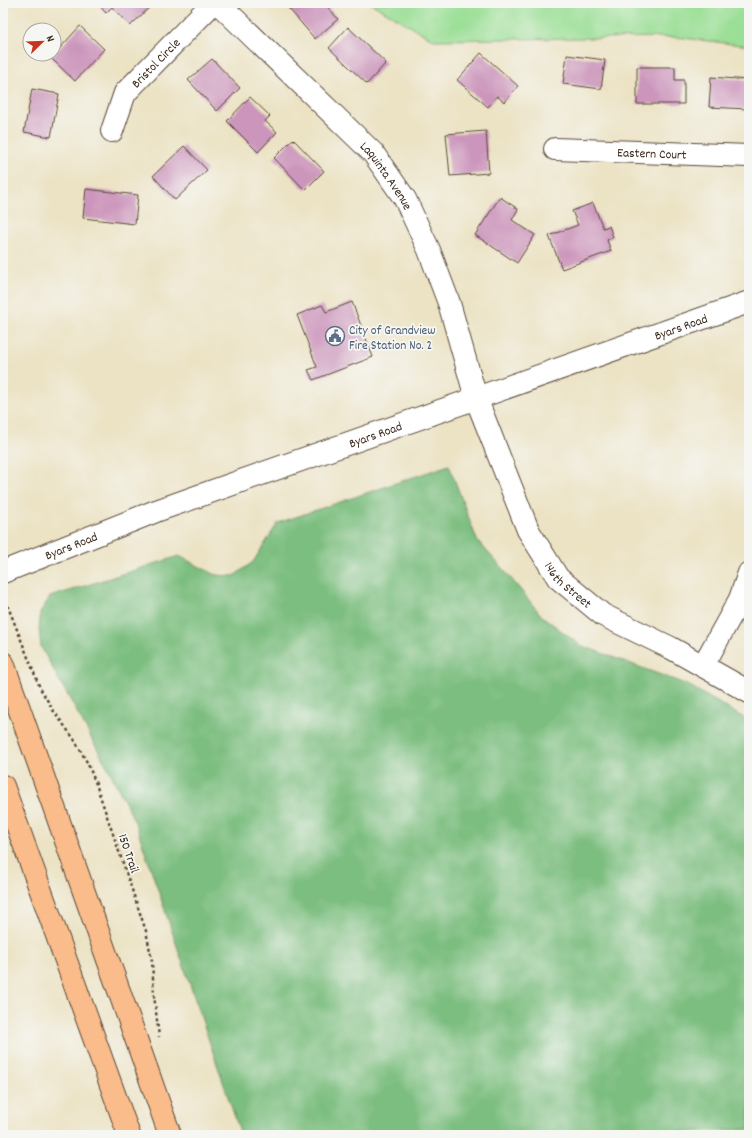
<svg xmlns="http://www.w3.org/2000/svg" width="752" height="1138" font-family="Dekko,sans-serif">
<style>
.green{fill:#9bdf96;stroke:#6b845a}
.forest{fill:#7cbe7f;stroke:#5c744e}
.building{fill:#cc96bc}
.lines{fill:none;stroke-linecap:round;stroke-linejoin:round}
.minor-casing{stroke:#564637;stroke-width:24}
.major-casing{stroke:#564637;stroke-width:24}
.path{stroke:#564637;stroke-width:2.5;stroke-dasharray:3 3;stroke-linecap:butt}
.minor{stroke:#fff;stroke-width:22}
.major{stroke:#f9bc8a;stroke-width:22}
.labels{text-anchor:middle;stroke-width:3.5;stroke-linejoin:round;paint-order:stroke}
.street-label{font-size:13px;fill:#3b2a1e;stroke:#f6f6f2}
.service-label{font-size:13px;fill:#4e5e75;stroke:#f6f6f2;text-anchor:start}
</style>
<rect width="100%" height="100%" fill="#f6f6f2"/>
<filter id="ink" filterUnits="userSpaceOnUse"><feTurbulence type="fractalNoise" baseFrequency=".025" numOctaves="2"/><feDisplacementMap in="SourceGraphic" scale="8" xChannelSelector="R" yChannelSelector="G"/><feConvolveMatrix kernelMatrix="1 2 1 2 8 2 1 2 1" color-interpolation-filters="sRGB"/></filter>
<filter id="wash" filterUnits="userSpaceOnUse"><feTurbulence type="fractalNoise" baseFrequency=".012" numOctaves="4" result="noise"/><feDisplacementMap in="SourceGraphic" scale="16" xChannelSelector="R" yChannelSelector="G"/><feGaussianBlur stdDeviation="0.9" result="paint"/><feColorMatrix in="noise" values="0 0 0 0 0 0 0 0 0 0 0 0 0 0 0 0 0 1.4 0 .05"/><feComposite in="paint" operator="in"/></filter>
<g filter="url(#wash)">
<rect width="100%" height="100%" fill="#ece3c5"/>
<g class="green">
<polygon points="370,3 749,3 749,46 675,37 434,40"/>
<polygon points="749,1128 749,1135 664,1135 664,1132 747,1129"/>
</g>
<polygon class="forest" points="449,465 477,540 509,576 542,616 580,645 688,685 749,721 749,1128 747,1129 664,1132 664,1135 241,1135 135,822 109,770 41,647 39,630 40,613 50,597 179,556 216,575 234,576 253,562 278,523"/>
<g id="blocks">
<g class="building">
<polygon points="97,3 152,3 153,4 130,26 112,7 106,13"/>
<polygon points="284,3 324,3 338,19 315,39"/>
<polygon points="80,26 104,49 75,81 51,58"/>
<polygon points="348,27 386,63 367,84 329,48"/>
<polygon points="481,53 518,86 504,102 497,96 488,107 457,80"/>
<polygon points="567,55 605,60 601,89 563,84"/>
<polygon points="212,59 240,88 217,111 188,80"/>
<polygon points="637,67 675,67 675,80 684,80 684,104 637,104"/>
<polygon points="711,77 749,80 747,109 709,107"/>
<polygon points="32,89 59,94 51,137 24,132"/>
<polygon points="250,97 270,116 265,121 277,132 258,152 227,121"/>
<polygon points="486,131 489,173 450,176 446,134"/>
<polygon points="293,139 324,171 305,190 274,158"/>
<polygon points="184,146 207,170 175,200 153,176"/>
<polygon points="86,189 138,195 135,224 83,218"/>
<polygon points="500,197 518,209 512,220 535,235 517,263 475,235"/>
<polygon points="593,203 603,228 609,226 613,237 607,240 611,251 562,269 549,236 578,225 572,211"/>
<polygon points="352,302 373,357 313,380 308,370 317,367 297,315 322,305 326,312"/>
</g>
</g>
</g>
<g filter="url(#ink)">
<use href="#blocks" fill-opacity="0" stroke="#564637" stroke-width="1"/>
<g class="lines">
<g class="minor-casing">
<g id="minor">
<path id="s1" d="M 218,3 L 373,153 L 405,199 L 429,250 L 449,303 L 476,398 L 528,530 L 558,578 L 603,615 L 671,648 L 749,692"/>
<path id="s2" d="M 112,131 L 125,93 L 213,3"/>
<path id="s3" d="M 555,149 L 749,156"/>
<path id="s4" d="M 3,572 L 156,511 L 749,302"/>
<polyline points="703,666 740,599 749,573"/>
</g>
</g>
<g class="major-casing">
<g id="major">
<polyline points="3,663 170,1135"/>
<polyline points="3,786 129,1135"/>
</g>
</g>
<polyline class="path" points="3,594 40,688 53,710 74,739 88,764 96,784 146,931 152,961 154,995 159,1037"/>
<use href="#minor" class="minor"/>
<use href="#major" class="major"/>
</g>
</g>
<defs>
<g id="civic-ring" transform="scale(1)"><circle r="9.5" fill="#f6f6f2" stroke="#5c6f8a" stroke-width="1.5"/><path d="M-.6-6.5H3V-4.5H.6V-3L4-1V1h2V6H-6V1h2V-1L-.6-3ZM-1.2 2.5V6h2.4V2.5Z" fill="#5c6f8a"/></g>
</defs>
<g fill-rule="evenodd">
<use href="#civic-ring" x="335" y="336"/>
</g>
<g class="labels">
<g class="street-label">
<text dy="5" stroke="none"><textPath href="#s2" startOffset="83">Bristol Circle</textPath></text>
<text dy="5" stroke="none"><textPath href="#s3" startOffset="97">Eastern Court</textPath></text>
<text dy="5" stroke="none"><textPath href="#s1" startOffset="242">Laquinta Avenue</textPath></text>
<text dy="5" stroke="none"><textPath href="#s4" startOffset="721">Byars Road</textPath></text>
<text dy="5" stroke="none"><textPath href="#s4" startOffset="397">Byars Road</textPath></text>
<text dy="5" stroke="none"><textPath href="#s4" startOffset="73">Byars Road</textPath></text>
<text dy="5" stroke="none"><textPath href="#s1" startOffset="694">146th Street</textPath></text>
<text transform="translate(130 853) rotate(71)" y="5">150 Trail</text>
</g>
<g class="service-label">
<text x="349" y="334">City of Grandview<tspan x="349" dy="15">Fire Station No. 2</tspan></text>
</g>
</g>
<rect width="752" height="1138" fill="none" stroke="#f6f6f2" stroke-width="16"/>
<g transform="translate(42 42) rotate(67)"><circle r="19" fill="#f6f6f2" stroke="#aba49d"/>
<path d="M0-3L7 15L0 10L-7 15Z" fill="#c8321e"/>
<text y="-6" font-size="11" font-weight="bold" text-anchor="middle" fill="#3b2a1e">N</text>
</g>
</svg>
